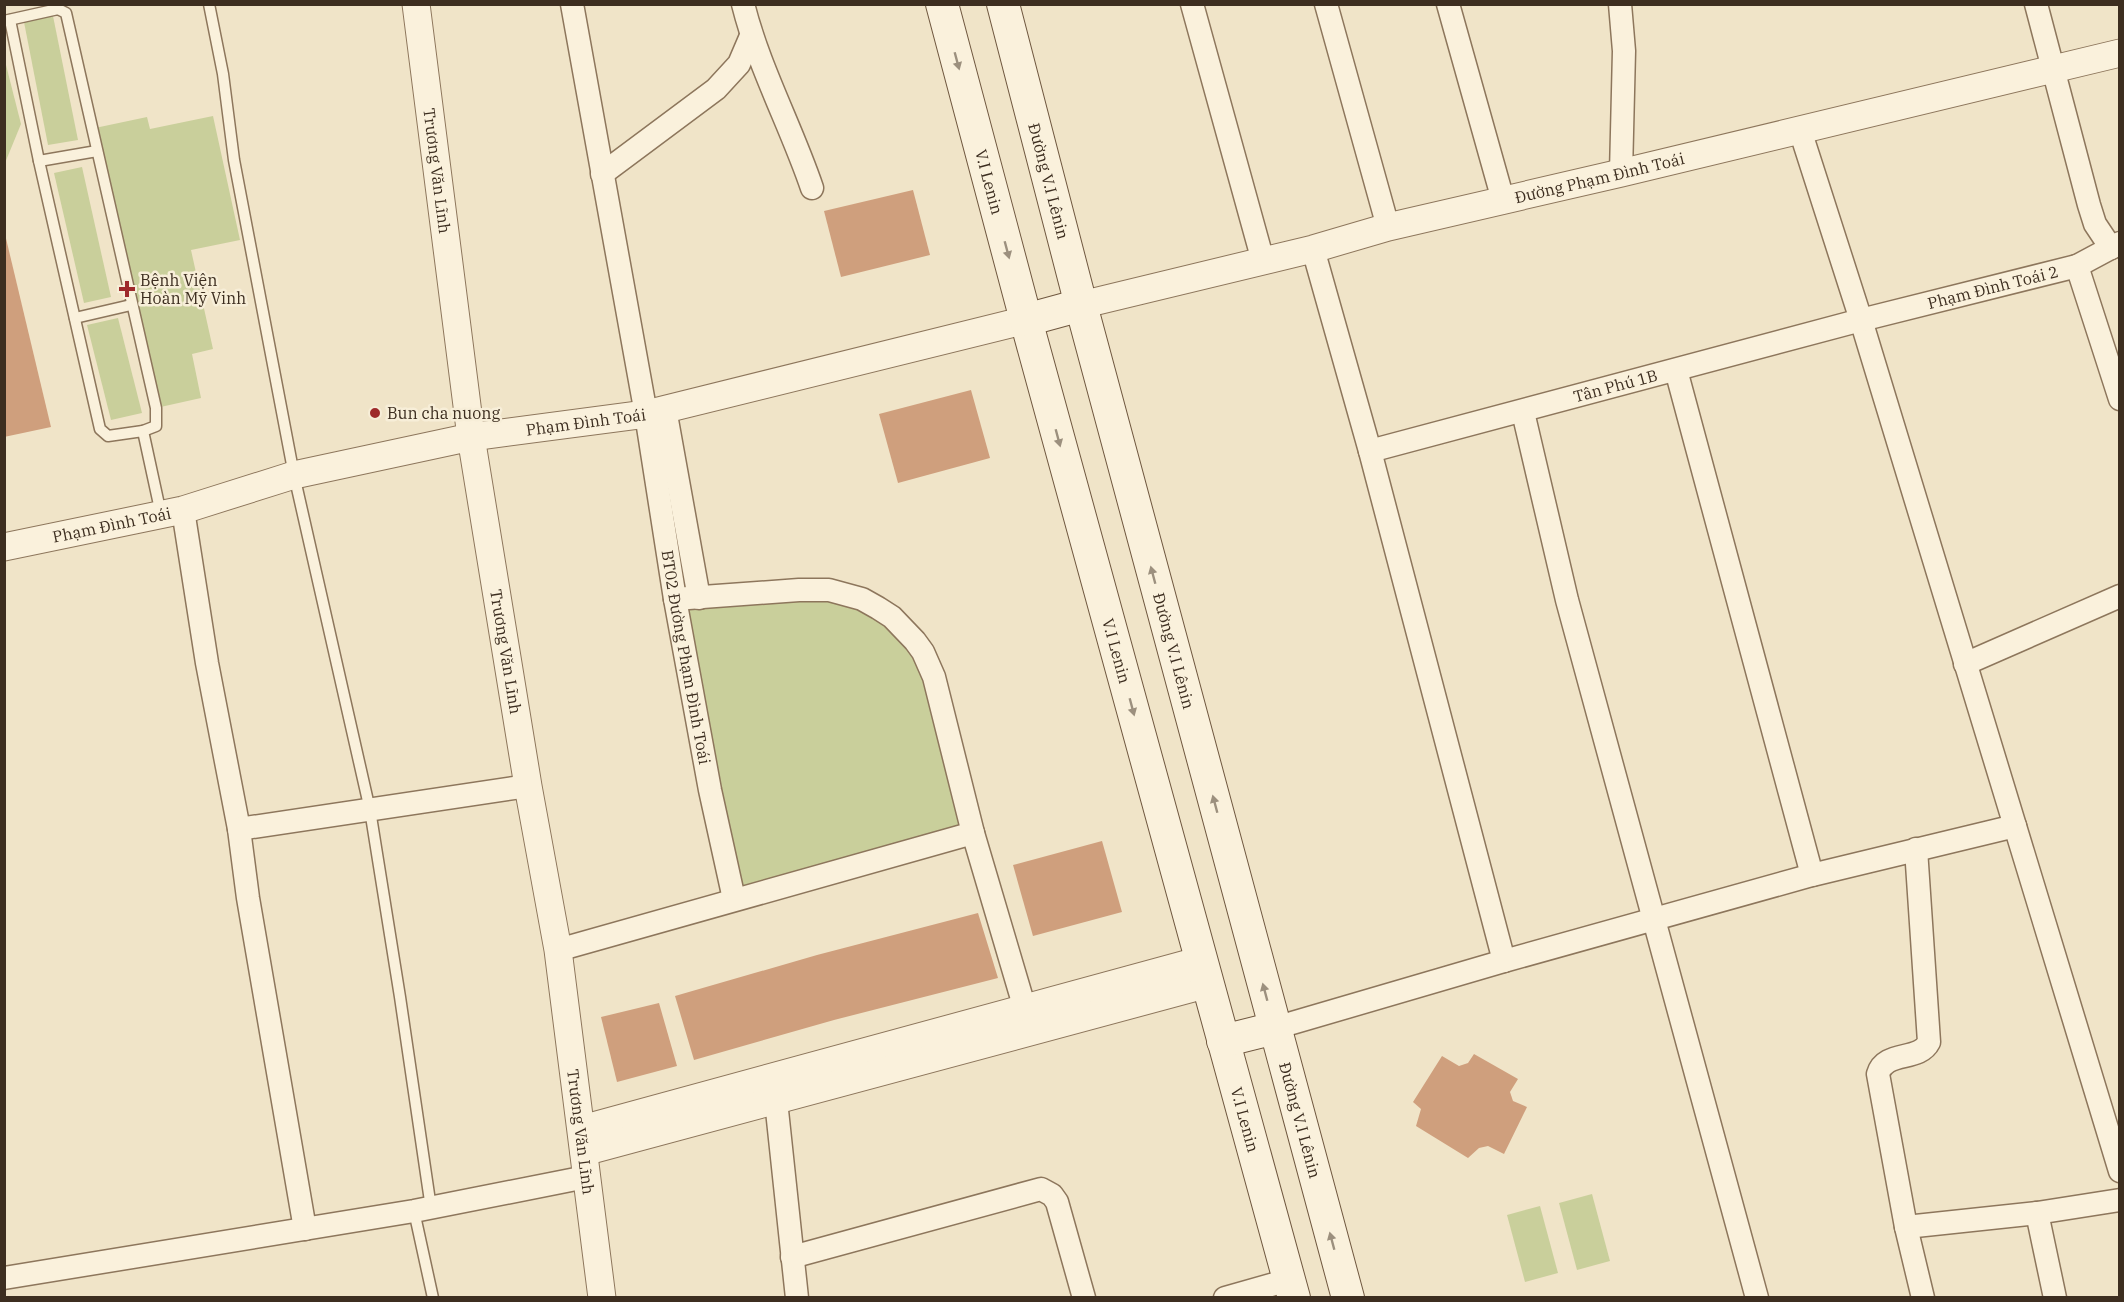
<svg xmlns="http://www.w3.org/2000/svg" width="2124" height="1302" font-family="'IBM Plex Serif',serif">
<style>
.green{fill:#c9cf9b}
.building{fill:#cf9f7d}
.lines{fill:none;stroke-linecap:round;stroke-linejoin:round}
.service-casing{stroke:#8d765c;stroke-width:13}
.minor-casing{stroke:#8d765c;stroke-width:25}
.tertiary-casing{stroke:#8d765c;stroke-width:29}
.secondary-casing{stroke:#6f573f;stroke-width:34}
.service{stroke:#faf1dc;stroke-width:10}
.minor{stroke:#faf1dc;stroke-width:22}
.tertiary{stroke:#faf1dc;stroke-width:27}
.secondary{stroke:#faf1dc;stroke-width:32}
.oneway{fill:#9c907e}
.poi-dot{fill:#9e2a2b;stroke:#f7eed8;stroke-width:2}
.labels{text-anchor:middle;stroke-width:5;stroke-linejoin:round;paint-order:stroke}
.street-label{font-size:16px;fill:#3d2e20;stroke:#f7eed8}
.poi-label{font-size:16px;fill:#3d2e20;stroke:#f7eed8;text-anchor:start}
</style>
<rect width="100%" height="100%" fill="#f0e4c8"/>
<g class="green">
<polygon points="53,16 78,140 48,145 24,22"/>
<polygon points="4,57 21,124 5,163 4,163"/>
<polygon points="213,116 240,240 191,250 213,349 192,354 201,398 156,408 95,128 147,117 150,129"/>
<polygon points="82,167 111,297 84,303 54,173"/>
<polygon points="118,318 142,413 111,420 87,325"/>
<polygon points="829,590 915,641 973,833 734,899 675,599"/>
<polygon points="1592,1194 1610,1261 1577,1270 1559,1203"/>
<polygon points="1540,1206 1558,1273 1525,1282 1507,1215"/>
</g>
<g class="building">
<polygon points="913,190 930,255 841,277 824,211"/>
<polygon points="4,230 51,427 4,437"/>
<polygon points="971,390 990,458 898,483 879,414"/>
<polygon points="1102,841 1122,912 1033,936 1013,865"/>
<polygon points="978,913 998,978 834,1020 694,1060 675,996 817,955"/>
<polygon points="659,1003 677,1066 617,1082 601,1017"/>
<polygon points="1474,1054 1518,1079 1510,1092 1513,1101 1527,1107 1504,1154 1488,1146 1479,1148 1468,1158 1416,1126 1421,1109 1413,1102 1442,1056 1459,1066 1468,1063"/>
</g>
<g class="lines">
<g class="service-casing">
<g id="service">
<polyline points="209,4 223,74 234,160 294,475 370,810 400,997 431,1208"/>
<polyline points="10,20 39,161 100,429 108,436 143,431 161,514"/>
<polyline points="4,21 58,9 66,13 156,408 156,426 143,431"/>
<polyline points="39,161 97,151"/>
<polyline points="75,318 131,305"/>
<polyline points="414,1211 433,1298"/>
</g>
</g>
<g class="minor-casing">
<g id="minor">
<path id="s1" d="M 572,4 L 646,414 L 675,599 L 710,790 L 734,899"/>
<path d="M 743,4 C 759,68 791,126 812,188"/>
<polyline points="1192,4 1263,261"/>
<polyline points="1326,4 1388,227"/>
<polyline points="1448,4 1503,200"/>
<polyline points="1620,4 1624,51 1621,173"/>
<polyline points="2036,4 2089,205 2095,224 2111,248"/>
<polyline points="1800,130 1861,320 2120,1171"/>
<polyline points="602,174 716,89 739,64 751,36"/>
<polyline points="1313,249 1370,451 1504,961"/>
<polyline points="2077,266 2120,399"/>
<polyline points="1676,370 1812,875"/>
<polyline points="665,409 699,598"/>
<polyline points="1523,412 1567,600 1757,1298"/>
<path id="s2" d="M 1370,451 L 1861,320 L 2077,266 L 2120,243"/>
<polyline points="183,510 207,663 239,829 248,898 305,1229"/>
<polyline points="675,599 799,590 829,590 862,599 878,608 892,617 915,641 923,652 934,677 973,833 1025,1009"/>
<polyline points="1965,664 2120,596"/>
<polyline points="239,829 528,786"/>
<path d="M 1916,849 L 1929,1042 C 1919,1062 1885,1050 1878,1074 L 1906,1227 L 1923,1298"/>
<polyline points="558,950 973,833"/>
<polyline points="1275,1028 1504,961 1812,875 2015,826"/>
<polyline points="776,1101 797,1298"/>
<polyline points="2037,1213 2055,1298"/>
<polyline points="1906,1227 2037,1213 2120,1200"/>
<polyline points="792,1257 1041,1189 1052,1195 1057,1202 1084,1298"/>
<polyline points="4,1278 414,1211 586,1177"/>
<polyline points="1225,1298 1289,1280"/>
</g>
</g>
<g class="tertiary-casing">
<g id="tertiary">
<path id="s3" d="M 416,4 L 471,437 L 528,786 L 558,950 L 602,1298"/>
<path id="s4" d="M 1081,305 L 1313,249 L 1388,227 L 1621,173 L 2120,53"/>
<path id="s5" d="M 4,547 L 183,510 L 294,475 L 471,437 L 646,414 L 1026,320"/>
<polyline points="582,1129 1201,960"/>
<polyline points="584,1152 1208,984"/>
</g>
</g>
<g class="secondary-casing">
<g id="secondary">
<path id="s6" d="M 942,4 L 1026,320 L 1294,1298"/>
<path id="s7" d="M 1003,4 L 1081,305 L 1348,1298"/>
<polyline points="1026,320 1081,305"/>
<polyline points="1223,1041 1275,1028"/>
</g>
</g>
<use href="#service" class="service"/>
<use href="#minor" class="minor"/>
<use href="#tertiary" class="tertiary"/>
<use href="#secondary" class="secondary"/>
</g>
<defs><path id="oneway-solid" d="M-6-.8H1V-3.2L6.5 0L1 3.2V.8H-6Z" transform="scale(1.5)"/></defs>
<g class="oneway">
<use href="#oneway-solid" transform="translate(957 61) rotate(75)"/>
<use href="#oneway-solid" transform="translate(1007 250) rotate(75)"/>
<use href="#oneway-solid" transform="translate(1058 438) rotate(75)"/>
<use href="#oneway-solid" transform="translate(1153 575) rotate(-105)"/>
<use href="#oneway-solid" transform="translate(1132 707) rotate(75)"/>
<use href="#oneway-solid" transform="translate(1215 804) rotate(-105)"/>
<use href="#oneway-solid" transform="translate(1265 992) rotate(-105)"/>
<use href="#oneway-solid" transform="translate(1332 1241) rotate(-105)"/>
</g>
<g class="poi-dot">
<path d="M124 280h6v6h6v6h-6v6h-6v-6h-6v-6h6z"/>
<circle cx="375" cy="413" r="6"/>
</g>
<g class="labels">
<g class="street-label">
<text dy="6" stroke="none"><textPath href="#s3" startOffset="168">Trương Văn Lĩnh</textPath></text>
<text dy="6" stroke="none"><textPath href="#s4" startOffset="534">Đường Phạm Đình Toái</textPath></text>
<text dy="6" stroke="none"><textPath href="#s6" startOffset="184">V.I Lenin</textPath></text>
<text dy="6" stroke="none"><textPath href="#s7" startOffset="183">Đường V.I Lênin</textPath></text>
<text dy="6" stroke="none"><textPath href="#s2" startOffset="644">Phạm Đình Toái 2</textPath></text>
<text dy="6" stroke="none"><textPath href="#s2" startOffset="254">Tân Phú 1B</textPath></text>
<text dy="6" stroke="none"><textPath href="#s5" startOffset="596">Phạm Đình Toái</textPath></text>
<text dy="6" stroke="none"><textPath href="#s5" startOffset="110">Phạm Đình Toái</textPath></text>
<text dy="6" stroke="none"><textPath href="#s3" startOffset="654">Trương Văn Lĩnh</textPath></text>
<text dy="6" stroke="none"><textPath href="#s6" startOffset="670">V.I Lenin</textPath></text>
<text dy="6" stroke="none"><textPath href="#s7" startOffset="669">Đường V.I Lênin</textPath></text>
<text dy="6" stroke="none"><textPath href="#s1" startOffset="663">BT02 Đường Phạm Đình Toái</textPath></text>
<text dy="6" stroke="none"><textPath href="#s6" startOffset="1156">V.I Lenin</textPath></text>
<text dy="6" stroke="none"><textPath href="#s7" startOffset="1155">Đường V.I Lênin</textPath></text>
<text dy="6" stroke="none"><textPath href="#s3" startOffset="1140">Trương Văn Lĩnh</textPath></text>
</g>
<g class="poi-label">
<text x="140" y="286">Bệnh Viện<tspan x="140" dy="18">Hoàn Mỹ Vinh</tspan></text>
<text x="387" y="419">Bun cha nuong</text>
</g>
</g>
<rect width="2124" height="1302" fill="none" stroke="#3d2e20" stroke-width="12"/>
</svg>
